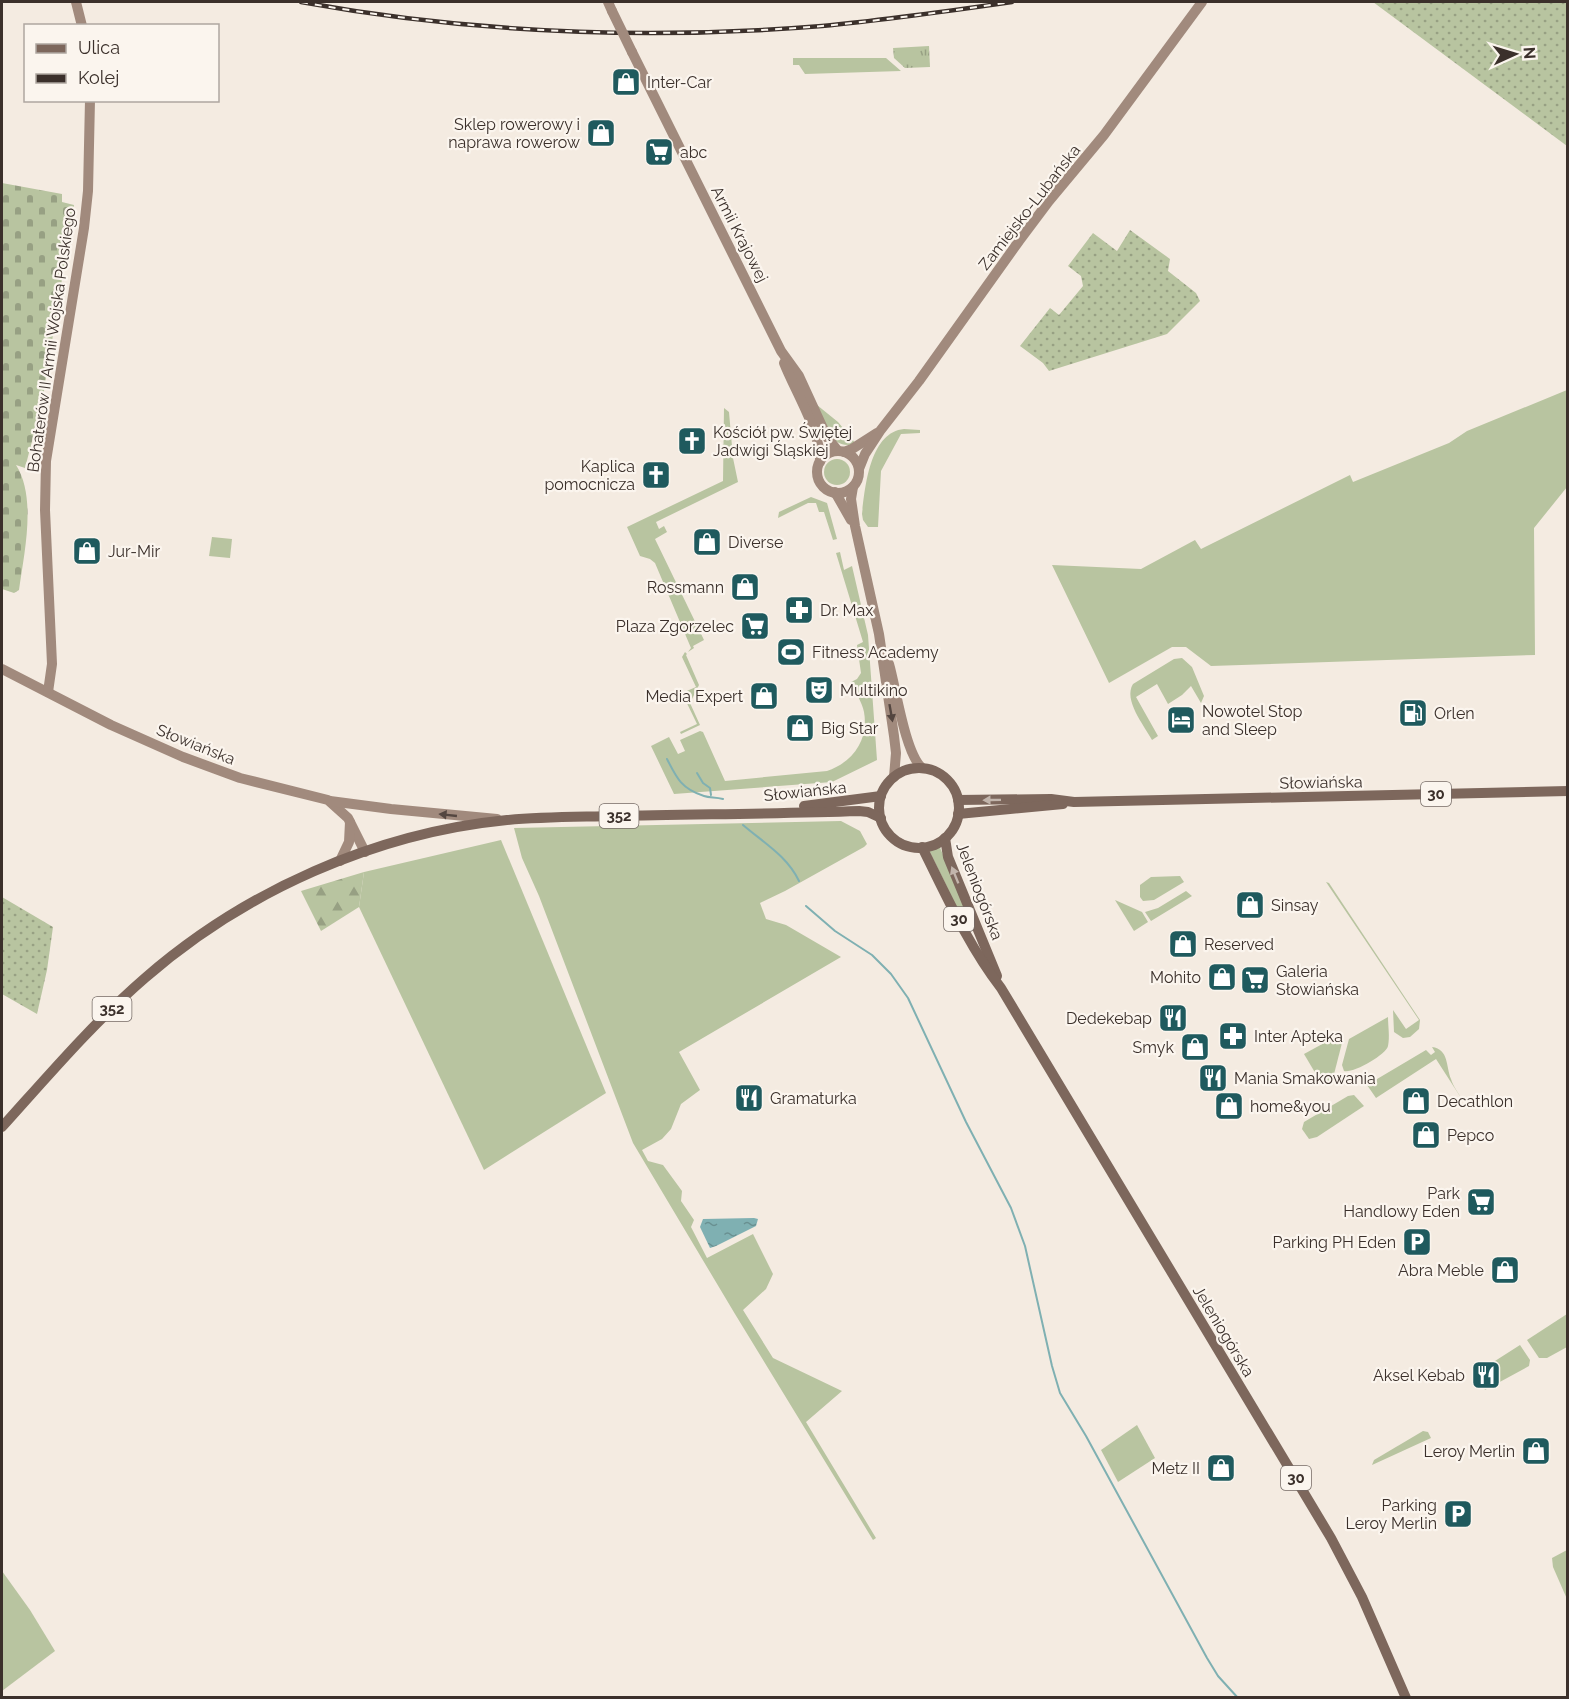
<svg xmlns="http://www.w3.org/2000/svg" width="1569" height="1699" font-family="Raleway,sans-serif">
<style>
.grass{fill:#b8c4a0}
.forest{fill:url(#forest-firs)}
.cemetery{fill:url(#cemetery-stones)}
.park{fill:url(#park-tufts)}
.garden{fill:url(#garden-dots)}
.water{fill:url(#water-ripples)}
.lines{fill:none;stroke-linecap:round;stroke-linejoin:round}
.stream{stroke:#7fb0b2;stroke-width:2}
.secondary{stroke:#a18a7d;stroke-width:10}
.primary{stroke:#7d675c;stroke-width:10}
.rail-casing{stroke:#3b302b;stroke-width:4.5}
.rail{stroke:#fbf5ee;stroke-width:2;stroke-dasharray:7;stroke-linecap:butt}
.secondary-bridge{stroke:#a18a7d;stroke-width:10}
.oneway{fill:#544640}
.oneway2{fill:#c2b5ac}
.labels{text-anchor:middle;stroke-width:4.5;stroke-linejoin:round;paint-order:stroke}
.shield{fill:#fbf5ee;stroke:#756b66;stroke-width:1.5}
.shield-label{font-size:15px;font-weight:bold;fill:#3b302b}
.poi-label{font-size:16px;fill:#3b302b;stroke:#fbf5ee;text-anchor:start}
.street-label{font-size:16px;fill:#3b302b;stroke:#fbf5ee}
</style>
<defs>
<pattern id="forest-firs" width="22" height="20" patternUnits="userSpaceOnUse" patternTransform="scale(1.5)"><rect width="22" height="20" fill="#b8c4a0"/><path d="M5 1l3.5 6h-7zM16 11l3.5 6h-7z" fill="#97a083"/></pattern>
<pattern id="cemetery-stones" width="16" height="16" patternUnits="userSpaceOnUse" patternTransform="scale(1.5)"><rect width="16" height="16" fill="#b8c4a0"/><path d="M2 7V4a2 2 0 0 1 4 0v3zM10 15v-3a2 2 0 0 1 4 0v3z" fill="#97a083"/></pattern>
<pattern id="park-tufts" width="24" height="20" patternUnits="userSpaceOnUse" patternTransform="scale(1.5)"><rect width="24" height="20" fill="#b8c4a0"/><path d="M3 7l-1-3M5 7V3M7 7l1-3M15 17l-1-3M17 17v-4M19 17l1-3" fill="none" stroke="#97a083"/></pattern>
<pattern id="garden-dots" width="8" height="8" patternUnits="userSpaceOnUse" patternTransform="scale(1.5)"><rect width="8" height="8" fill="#b8c4a0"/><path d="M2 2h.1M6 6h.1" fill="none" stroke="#97a083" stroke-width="1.8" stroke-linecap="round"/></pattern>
<pattern id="water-ripples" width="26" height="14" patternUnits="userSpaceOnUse" patternTransform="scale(1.5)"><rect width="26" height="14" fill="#7fb0b2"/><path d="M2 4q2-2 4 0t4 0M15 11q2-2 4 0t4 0" fill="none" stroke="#699091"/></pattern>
</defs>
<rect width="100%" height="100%" fill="#f4ebe1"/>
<g class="grass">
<polygon points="793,58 886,58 901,71 805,74 799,65 793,65"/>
<polygon points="1567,390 1567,487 1534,528 1535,655 1211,666 1186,647 1172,647 1109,683 1052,565 1141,569 1195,540 1201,549 1350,475 1353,482 1449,443 1467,431"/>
<path d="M 817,405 L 838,422 L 856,444 C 829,450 826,425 817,405 Z"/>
<polygon points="724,408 729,412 733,458 738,482 656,522 659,529 664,526 667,532 655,539 704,640 693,646 694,648 688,652 691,648 655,563 650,559 640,556 627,527 723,481"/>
<path d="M 904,429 L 920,430 L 920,433 L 901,434 L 881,471 L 878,527 L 868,527 L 863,520 L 862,514 C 865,487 870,432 904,429 Z"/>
<circle cx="837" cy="472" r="13"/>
<polygon points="811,497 827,503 837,539 833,540 824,512 819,512 816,503 808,503 778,518 779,512"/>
<polygon points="212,537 232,539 230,558 209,556"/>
<path d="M 840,552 L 844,570 L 852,566 L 868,635 L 877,760 L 832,782 L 674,794 L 651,746 L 669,737 L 678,754 L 685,751 L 680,740 L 700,731 L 703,732 L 725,781 L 827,771 C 853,762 869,740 864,712 C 862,702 855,692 851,682 L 857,679 L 861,673 L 857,645 L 863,642 L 836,553 Z"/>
<polygon points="685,652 687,654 686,655 699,685 690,703 700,725 681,734 680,732 697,724 682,693 696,687 682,657"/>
<path d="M 1182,658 L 1192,667 L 1204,696 L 1201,703 L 1191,686 L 1182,695 L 1168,704 L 1157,684 L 1136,697 L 1158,736 L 1152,740 C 1144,725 1123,700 1133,684 L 1174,659 Z"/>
<polygon points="841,821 860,831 867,844 864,847 785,891 760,903 766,919 786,925 841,957 679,1052 700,1090 681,1104 671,1129 662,1139 642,1150 648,1161 663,1165 682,1191 681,1201 694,1220 691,1227 707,1258 753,1234 773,1274 766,1289 743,1310 773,1358 842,1391 806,1422 876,1538 873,1540 735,1314 633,1143 539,896 522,858 514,828"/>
<polygon points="501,840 606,1093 484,1170 359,907 364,872"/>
<polygon points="939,845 966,911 960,914 929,850"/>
<polygon points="1180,876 1184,882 1154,900 1143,901 1140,897 1140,885 1151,877"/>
<polygon points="1326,882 1329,883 1420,1020 1419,1029 1410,1037 1403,1038 1394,1032 1393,1010 1406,1029 1419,1020"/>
<polygon points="1186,891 1192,896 1151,921 1145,912 1158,908"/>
<polygon points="1115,900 1142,912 1148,922 1134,931"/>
<path d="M 1388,1017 C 1388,1026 1390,1037 1388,1046 C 1386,1055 1352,1074 1344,1071 L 1342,1065 L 1349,1039 Z"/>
<polygon points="1337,1036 1343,1039 1332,1082 1325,1086 1320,1081 1304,1054"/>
<path d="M 1432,1047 C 1449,1049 1446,1067 1451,1079 C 1453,1086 1459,1094 1463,1101 L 1436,1059 L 1376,1098 L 1367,1085 L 1426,1050 L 1431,1055 L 1435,1052 Z"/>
<polygon points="1354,1095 1364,1106 1317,1137 1309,1139 1302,1129 1304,1122 1348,1096"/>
<polygon points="1567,1314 1567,1347 1547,1358 1539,1358 1527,1340"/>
<polygon points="1520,1345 1530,1360 1529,1366 1485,1390 1482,1383 1494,1377 1490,1370 1486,1372 1484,1368"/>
<polygon points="1137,1425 1155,1458 1118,1482 1101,1450"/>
<polygon points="1423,1431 1428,1432 1431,1438 1372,1465 1374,1460"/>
<polygon points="1567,1550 1567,1599 1553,1567 1552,1558"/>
<polygon points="2,1571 30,1610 55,1651 2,1691"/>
</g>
<polygon class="forest" points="364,872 359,907 321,931 301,891"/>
<path class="cemetery" d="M 2,183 L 62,194 L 62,202 L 74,205 L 42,403 L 25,468 L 16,465 C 37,498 24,553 19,590 L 14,593 L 2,589 Z"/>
<polygon class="park" points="929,46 930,67 905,68 894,58 893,48"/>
<g class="garden">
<polygon points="1373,2 1567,2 1567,146"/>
<polygon points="1130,230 1170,259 1168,271 1196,293 1200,301 1167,334 1049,371 1043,363 1020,346 1050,308 1059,315 1083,286 1081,276 1068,266 1093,233 1117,251"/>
<polygon points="2,897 53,927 47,970 37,1014 2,994"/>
</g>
<polygon class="water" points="754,1218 758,1219 756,1226 716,1246 710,1248 700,1227 703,1219"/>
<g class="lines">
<g class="stream">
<path d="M 667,759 C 677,779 682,789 704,796 C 710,798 715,797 723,799"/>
<polyline points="697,773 703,783 710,788 711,795"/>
<path d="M 743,825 C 764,843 787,856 799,881"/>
<polyline points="806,906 835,931 872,955 891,974 908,998 966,1122 1011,1208 1025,1246 1052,1366 1060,1393 1086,1436 1207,1658 1218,1676 1238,1698"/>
</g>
<g class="secondary">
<polyline points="76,2 82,26"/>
<polyline points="608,2 612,11"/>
<polyline points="632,52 781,351 799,376 827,437 838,451"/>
<path d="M 784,363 C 794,389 822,434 820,462"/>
<circle cx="838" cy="472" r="21"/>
<polyline points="844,452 852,449 877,433"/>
<polyline points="859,469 865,454 880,431 919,381 1019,241 1049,201 1104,135 1202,2"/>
<polyline points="853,487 851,499 855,526 879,634 894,736 896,753 894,777"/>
<polyline points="835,492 851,520"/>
<path d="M 889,664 C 896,688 905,753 922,768"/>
<polyline points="2,669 111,725 183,757 240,778 328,800 348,818 365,852"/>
<polyline points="48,692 52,664 45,510 46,461 84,228 88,191 90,100"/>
<polyline points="330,801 391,809 497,819"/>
<polyline points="340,861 349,842 350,822"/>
</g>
<g class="primary">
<circle cx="919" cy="808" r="40"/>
<polyline points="958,800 1051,799 1074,802 1568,791"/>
<polyline points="804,806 881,796"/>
<polyline points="958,814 1063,804"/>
<polyline points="945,838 948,857 997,976"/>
<path d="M 922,847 C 946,895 968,945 1001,988 L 1331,1538 L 1362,1597 L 1406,1698"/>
<path d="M 2,1127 C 48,1076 93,1023 145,978 C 245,891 375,833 507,820 C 542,817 577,817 613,816 C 695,814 777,814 859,811 L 868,812 L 881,818"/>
</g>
<g class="rail-casing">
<path id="rail" d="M 301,2 C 472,33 648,40 822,26 C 886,20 949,11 1012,2"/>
</g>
<use href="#rail" class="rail"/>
<polyline class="secondary-bridge" points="612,11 632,52"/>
</g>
<defs><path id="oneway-solid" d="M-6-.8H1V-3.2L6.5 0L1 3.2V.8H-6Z" transform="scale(1.5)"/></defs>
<g class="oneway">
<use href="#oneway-solid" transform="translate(891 713) rotate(80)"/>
<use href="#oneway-solid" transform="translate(448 815) rotate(-174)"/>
</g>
<g class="oneway2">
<use href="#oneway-solid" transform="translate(992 800) rotate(179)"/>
<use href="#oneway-solid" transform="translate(955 875) rotate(-112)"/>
</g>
<defs>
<g id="shop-square" transform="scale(1.5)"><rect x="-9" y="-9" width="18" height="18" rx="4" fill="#1f5a5e" stroke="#fbf5ee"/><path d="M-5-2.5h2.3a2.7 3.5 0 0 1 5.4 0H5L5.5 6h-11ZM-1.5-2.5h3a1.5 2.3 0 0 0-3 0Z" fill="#fff"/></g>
<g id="supermarket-square" transform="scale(1.5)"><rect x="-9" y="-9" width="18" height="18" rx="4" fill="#1f5a5e" stroke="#fbf5ee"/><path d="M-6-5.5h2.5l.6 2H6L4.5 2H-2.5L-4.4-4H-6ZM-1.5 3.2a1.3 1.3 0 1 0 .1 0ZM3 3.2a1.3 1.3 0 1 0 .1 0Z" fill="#fff"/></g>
<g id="church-square" transform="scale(1.5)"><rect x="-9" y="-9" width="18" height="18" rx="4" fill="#1f5a5e" stroke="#fbf5ee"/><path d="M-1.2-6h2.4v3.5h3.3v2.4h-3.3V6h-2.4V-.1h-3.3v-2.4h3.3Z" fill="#fff"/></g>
<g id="pharmacy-square" transform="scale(1.5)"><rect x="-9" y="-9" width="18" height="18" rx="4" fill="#1f5a5e" stroke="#fbf5ee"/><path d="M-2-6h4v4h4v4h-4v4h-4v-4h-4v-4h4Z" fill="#fff"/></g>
<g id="stadium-square" transform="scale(1.5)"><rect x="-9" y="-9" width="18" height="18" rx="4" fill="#1f5a5e" stroke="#fbf5ee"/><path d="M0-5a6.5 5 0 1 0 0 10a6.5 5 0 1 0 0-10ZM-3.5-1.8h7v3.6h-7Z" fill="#fff"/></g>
<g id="theatre-square" transform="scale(1.5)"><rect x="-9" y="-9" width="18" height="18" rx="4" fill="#1f5a5e" stroke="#fbf5ee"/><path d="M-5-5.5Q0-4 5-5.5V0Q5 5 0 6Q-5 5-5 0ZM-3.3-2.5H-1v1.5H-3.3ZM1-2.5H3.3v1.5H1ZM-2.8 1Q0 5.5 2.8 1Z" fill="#fff"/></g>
<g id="fuel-square" transform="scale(1.5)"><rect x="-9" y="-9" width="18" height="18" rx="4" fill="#1f5a5e" stroke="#fbf5ee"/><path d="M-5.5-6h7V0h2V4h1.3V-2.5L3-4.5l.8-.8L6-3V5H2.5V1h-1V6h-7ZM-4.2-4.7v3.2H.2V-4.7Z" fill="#fff"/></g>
<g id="hotel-square" transform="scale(1.5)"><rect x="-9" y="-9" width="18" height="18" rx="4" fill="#1f5a5e" stroke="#fbf5ee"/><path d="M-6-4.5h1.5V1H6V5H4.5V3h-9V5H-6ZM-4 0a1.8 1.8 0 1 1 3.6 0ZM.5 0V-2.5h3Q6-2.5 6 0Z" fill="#fff"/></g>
<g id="restaurant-square" transform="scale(1.5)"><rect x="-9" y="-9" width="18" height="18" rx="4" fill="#1f5a5e" stroke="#fbf5ee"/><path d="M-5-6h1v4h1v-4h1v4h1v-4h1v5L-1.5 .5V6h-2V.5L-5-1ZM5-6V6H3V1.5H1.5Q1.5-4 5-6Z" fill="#fff"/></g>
<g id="parking-square" transform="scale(1.5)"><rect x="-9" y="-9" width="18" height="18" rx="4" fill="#1f5a5e" stroke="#fbf5ee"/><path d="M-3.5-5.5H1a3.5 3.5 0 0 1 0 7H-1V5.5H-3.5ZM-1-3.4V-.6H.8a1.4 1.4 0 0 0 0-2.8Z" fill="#fff"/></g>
</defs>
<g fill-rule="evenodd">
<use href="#shop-square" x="626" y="82"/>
<use href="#shop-square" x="601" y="133"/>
<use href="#supermarket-square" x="659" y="152"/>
<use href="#church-square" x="692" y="441"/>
<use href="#church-square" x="656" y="475"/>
<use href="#shop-square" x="707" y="542"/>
<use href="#shop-square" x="87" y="551"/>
<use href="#shop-square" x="745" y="587"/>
<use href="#pharmacy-square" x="799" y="610"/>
<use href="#supermarket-square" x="755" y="626"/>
<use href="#stadium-square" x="791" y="652"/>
<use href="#theatre-square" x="819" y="690"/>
<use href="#shop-square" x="764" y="696"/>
<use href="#fuel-square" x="1413" y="713"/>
<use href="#hotel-square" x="1181" y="720"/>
<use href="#shop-square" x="800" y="728"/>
<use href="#shop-square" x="1250" y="905"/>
<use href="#shop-square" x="1183" y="944"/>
<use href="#shop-square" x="1222" y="977"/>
<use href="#supermarket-square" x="1255" y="980"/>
<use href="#restaurant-square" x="1173" y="1018"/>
<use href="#pharmacy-square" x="1233" y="1036"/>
<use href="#shop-square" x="1195" y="1047"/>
<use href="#restaurant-square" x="1213" y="1078"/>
<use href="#restaurant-square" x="749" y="1098"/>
<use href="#shop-square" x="1416" y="1101"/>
<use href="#shop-square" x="1229" y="1106"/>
<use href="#shop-square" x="1426" y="1135"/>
<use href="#supermarket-square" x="1481" y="1202"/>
<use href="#parking-square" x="1417" y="1242"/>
<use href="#shop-square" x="1505" y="1270"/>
<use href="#restaurant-square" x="1486" y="1375"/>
<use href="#shop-square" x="1536" y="1451"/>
<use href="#shop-square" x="1221" y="1468"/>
<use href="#parking-square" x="1458" y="1514"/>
</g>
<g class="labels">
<g class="shield">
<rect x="1421" y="782" width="30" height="24" rx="4.5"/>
<rect x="599.5" y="804" width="39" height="24" rx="4.5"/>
<rect x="944" y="907" width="30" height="24" rx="4.5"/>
<rect x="92.5" y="997" width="39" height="24" rx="4.5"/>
<rect x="1281" y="1466" width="30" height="24" rx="4.5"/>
</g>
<g class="shield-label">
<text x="1436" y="799">30</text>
<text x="619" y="821">352</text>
<text x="959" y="924">30</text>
<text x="112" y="1014">352</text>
<text x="1296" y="1483">30</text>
</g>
<g class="poi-label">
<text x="647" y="88">Inter-Car</text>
<text x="580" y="130" text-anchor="end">Sklep rowerowy i<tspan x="580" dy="18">naprawa rowerow</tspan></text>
<text x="680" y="158">abc</text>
<text x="713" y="438">Kościół pw. Świętej<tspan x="713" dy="18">Jadwigi Śląskiej</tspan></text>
<text x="635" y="472" text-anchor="end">Kaplica<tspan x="635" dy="18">pomocnicza</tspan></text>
<text x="728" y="548">Diverse</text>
<text x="108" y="557">Jur-Mir</text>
<text x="724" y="593" text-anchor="end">Rossmann</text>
<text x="820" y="616">Dr. Max</text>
<text x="734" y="632" text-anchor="end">Plaza Zgorzelec</text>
<text x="812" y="658">Fitness Academy</text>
<text x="840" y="696">Multikino</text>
<text x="743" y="702" text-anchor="end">Media Expert</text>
<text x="1202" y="717">Nowotel Stop<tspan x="1202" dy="18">and Sleep</tspan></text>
<text x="1434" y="719">Orlen</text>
<text x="821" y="734">Big Star</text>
<text x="1271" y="911">Sinsay</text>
<text x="1204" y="950">Reserved</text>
<text x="1276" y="977">Galeria<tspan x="1276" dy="18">Słowiańska</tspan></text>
<text x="1201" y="983" text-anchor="end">Mohito</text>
<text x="1152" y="1024" text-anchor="end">Dedekebap</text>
<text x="1254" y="1042">Inter Apteka</text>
<text x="1174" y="1053" text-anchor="end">Smyk</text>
<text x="1234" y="1084">Mania Smakowania</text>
<text x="770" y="1104">Gramaturka</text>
<text x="1437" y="1107">Decathlon</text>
<text x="1250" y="1112">home&amp;you</text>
<text x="1447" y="1141">Pepco</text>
<text x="1460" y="1199" text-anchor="end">Park<tspan x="1460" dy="18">Handlowy Eden</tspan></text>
<text x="1396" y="1248" text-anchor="end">Parking PH Eden</text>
<text x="1484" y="1276" text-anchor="end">Abra Meble</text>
<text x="1465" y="1381" text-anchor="end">Aksel Kebab</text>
<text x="1515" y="1457" text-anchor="end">Leroy Merlin</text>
<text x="1200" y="1474" text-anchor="end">Metz II</text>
<text x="1437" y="1511" text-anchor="end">Parking<tspan x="1437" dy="18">Leroy Merlin</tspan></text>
</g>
<g class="street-label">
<text transform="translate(1029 207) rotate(-52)" y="6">Zamiejsko-Lubańska</text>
<text transform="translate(740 234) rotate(63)" y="6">Armii Krajowej</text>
<text transform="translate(51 340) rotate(-82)" y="6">Bohaterów II Armii Wojska Polskiego</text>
<text transform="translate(196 744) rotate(22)" y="6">Słowiańska</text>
<text transform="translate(1321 782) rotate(-1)" y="6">Słowiańska</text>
<text transform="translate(805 791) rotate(-6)" y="6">Słowiańska</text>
<text transform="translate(980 891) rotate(69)" y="6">Jeleniogórska</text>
<text transform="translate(1224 1331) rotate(59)" y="6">Jeleniogórska</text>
</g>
</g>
<rect width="1569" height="1699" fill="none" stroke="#3b302b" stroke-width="6"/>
<rect x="24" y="24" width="195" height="78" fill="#fbf5ee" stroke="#aea6a0" stroke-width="1.5"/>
<rect x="36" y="44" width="30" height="9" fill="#7d675c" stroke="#aea6a0" stroke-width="1.5"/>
<text x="78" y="54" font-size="18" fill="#3b302b">Ulica</text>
<rect x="36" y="74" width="30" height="9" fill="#3b302b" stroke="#aea6a0" stroke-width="1.5"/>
<text x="78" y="84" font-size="18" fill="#3b302b">Kolej</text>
<g transform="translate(1515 54) rotate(86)" stroke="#fbf5ee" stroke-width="4.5" paint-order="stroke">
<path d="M0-4.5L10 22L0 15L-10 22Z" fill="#3b302b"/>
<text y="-9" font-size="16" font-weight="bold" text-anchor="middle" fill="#3b302b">N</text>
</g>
</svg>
